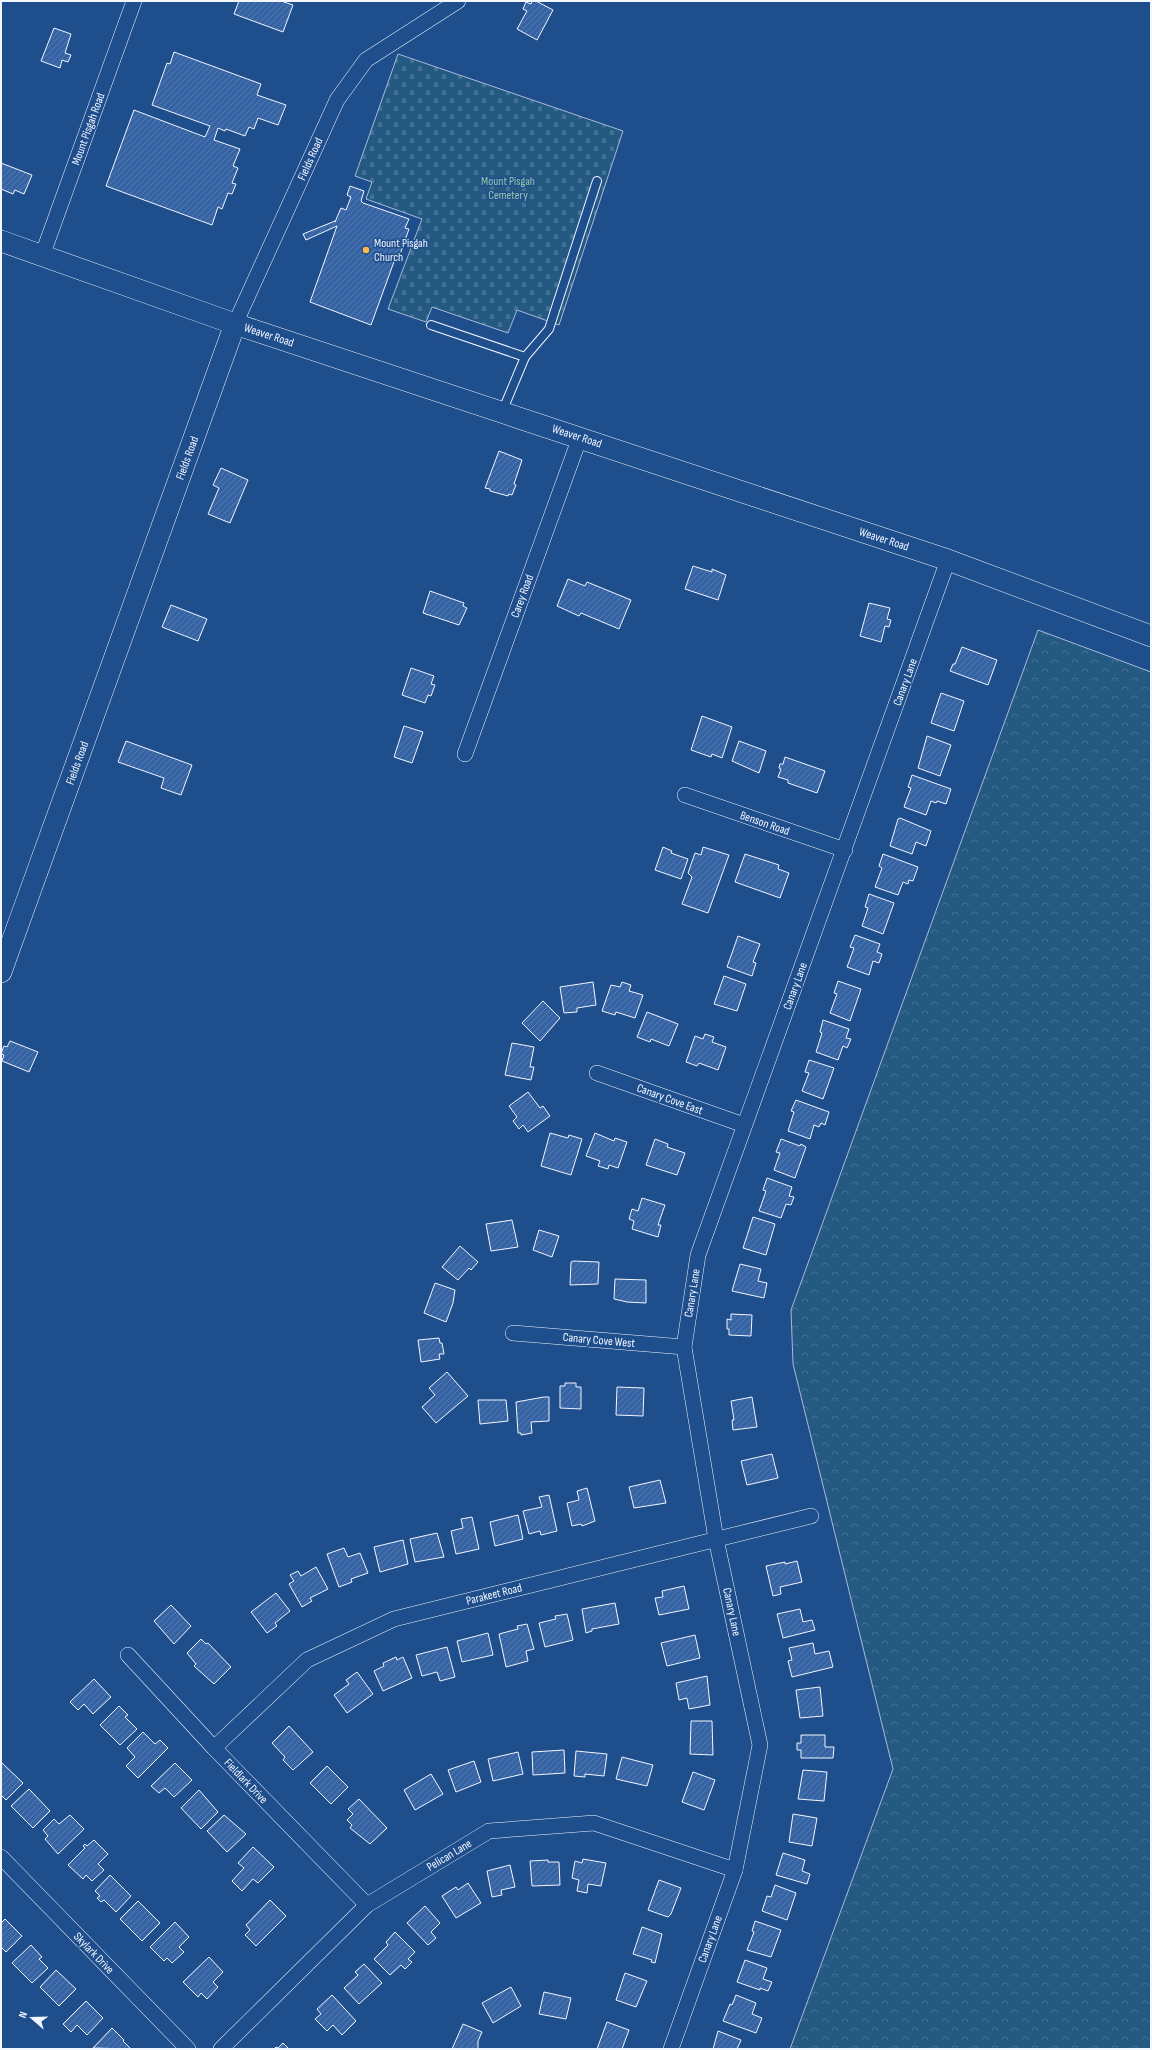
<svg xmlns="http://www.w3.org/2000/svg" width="1152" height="2050" font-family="'Sofia Sans Condensed',sans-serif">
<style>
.forest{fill:url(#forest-crowns);stroke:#a8bbd7}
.cemetery{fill:url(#cemetery-stones);stroke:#a8bbd7}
.building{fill:url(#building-hatch);stroke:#f2f6ff}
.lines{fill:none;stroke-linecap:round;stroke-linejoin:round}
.lane-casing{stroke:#f2f6ff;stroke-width:10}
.street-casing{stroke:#f2f6ff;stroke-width:16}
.secondary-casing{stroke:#f2f6ff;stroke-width:22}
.lane{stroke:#1f4e8c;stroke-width:8}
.street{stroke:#1f4e8c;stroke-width:15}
.secondary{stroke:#1f4e8c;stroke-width:21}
.poi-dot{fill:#ffb74d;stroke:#1f4e8c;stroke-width:1.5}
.labels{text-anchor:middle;stroke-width:3;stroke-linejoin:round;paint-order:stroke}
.street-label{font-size:12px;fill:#f2f6ff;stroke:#1f4e8c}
.park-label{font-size:12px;fill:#97c8a6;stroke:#1f4e8c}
.poi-label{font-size:12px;fill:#f2f6ff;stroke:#1f4e8c;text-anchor:start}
</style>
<defs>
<pattern id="forest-crowns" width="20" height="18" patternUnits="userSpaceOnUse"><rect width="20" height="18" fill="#245a82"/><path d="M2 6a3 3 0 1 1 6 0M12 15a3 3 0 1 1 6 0" fill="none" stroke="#447295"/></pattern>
<pattern id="cemetery-stones" width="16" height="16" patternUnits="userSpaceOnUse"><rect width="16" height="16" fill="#245a82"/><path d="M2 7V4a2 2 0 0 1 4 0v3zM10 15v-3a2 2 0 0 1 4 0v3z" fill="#447295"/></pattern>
<pattern id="building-hatch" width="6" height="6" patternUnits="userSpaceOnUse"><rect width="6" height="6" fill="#3563a3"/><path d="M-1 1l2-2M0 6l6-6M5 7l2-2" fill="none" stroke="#537ab1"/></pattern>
</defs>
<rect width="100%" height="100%" fill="#1f4e8c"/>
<polygon class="forest" points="1038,630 1151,672 1151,2049 790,2049 893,1769 793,1364 791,1310"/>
<polygon class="cemetery" points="398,54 623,131 559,325 517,310 508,333 432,307 426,322 388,309 422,219 366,199 372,182 355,176"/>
<g class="building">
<polygon points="239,1 281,1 293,5 283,32 234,14"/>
<polygon points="532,1 536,1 553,10 537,40 517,29 527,11 523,9 526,2 531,4"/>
<polygon points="54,28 71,34 65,53 71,55 68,62 62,60 60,68 41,61"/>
<polygon points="174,52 261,84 257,95 286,105 278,125 258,118 254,129 249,127 245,136 226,129 225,131 218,128 214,140 240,149 233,166 238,168 232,183 236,184 232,194 228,193 222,209 218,207 212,225 106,186 134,110 205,137 210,126 152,105 167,63 170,64"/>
<polygon points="1,163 32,175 24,194 15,190 13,194 1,189"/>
<polygon points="350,186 364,191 361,201 363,203 409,219 405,228 409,229 398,260 395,259 371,325 310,302 337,226 306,240 303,234 335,221 335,222 341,208 346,210 351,197 347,195"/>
<polygon points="499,451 522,460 514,484 516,485 512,495 509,494 508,496 490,491 490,489 485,488"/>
<polygon points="221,468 248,480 230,523 208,514 219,488 213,485"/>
<polygon points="693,566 712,572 712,569 726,575 718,600 685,589"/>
<polygon points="568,579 585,586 587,582 631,600 619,629 581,613 579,616 557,606"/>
<polygon points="430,591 464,603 463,606 467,608 459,625 423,613"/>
<polygon points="869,603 890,608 887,619 891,620 889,627 885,626 881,642 860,636"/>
<polygon points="171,605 207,619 198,641 162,627"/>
<polygon points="962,647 997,660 988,685 950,671 953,664 955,664"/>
<polygon points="411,668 434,676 431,684 435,685 431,696 428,695 425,703 402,695"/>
<polygon points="941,693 964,701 954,731 931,723"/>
<polygon points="702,716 732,727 722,758 712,754 711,757 691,750"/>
<polygon points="404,726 423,732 412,763 394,757"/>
<polygon points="927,736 951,745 940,776 918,768"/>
<polygon points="126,741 192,765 181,795 161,788 164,778 118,762"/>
<polygon points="739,741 766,751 759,773 732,761"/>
<polygon points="785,757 825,771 817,793 788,783 788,780 778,777 781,769 779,768 780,764 783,764"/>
<polygon points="912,775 951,789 946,804 937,801 936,803 931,801 926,815 904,807 911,788 908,787"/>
<polygon points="900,818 931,831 926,846 916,842 912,854 890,846 898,819"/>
<polygon points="663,847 672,851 671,853 688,859 681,879 655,870"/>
<polygon points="703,847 729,855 708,913 682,904 692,877 688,873 695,853 701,855"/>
<polygon points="745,854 779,865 778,869 789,873 780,898 735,882"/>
<polygon points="883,854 918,867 913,881 909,880 908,884 903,882 898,895 875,887 882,868 879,866"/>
<polygon points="869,894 894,903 883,934 862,926 868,908 865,907"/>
<polygon points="855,935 880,944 877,952 882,954 879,963 873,961 869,975 847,967 854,948 850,947"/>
<polygon points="738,936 760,944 753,962 756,963 752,976 727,967"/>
<polygon points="724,976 746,984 737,1011 714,1004"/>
<polygon points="838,981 861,989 850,1021 830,1013 837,994 834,993"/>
<polygon points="593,982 596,1005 577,1008 577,1012 564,1013 560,987"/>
<polygon points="622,982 631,985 629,991 643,995 635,1018 616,1012 615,1015 602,1011 611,985 620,987"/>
<polygon points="543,1001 560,1018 540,1041 522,1023"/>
<polygon points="647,1012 678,1024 669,1046 651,1039 650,1042 637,1037"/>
<polygon points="823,1020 849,1029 846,1038 851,1039 847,1048 843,1046 838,1060 816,1052 822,1033 820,1032"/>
<polygon points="705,1034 714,1037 712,1042 726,1047 718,1070 699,1063 697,1066 686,1062 695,1036 703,1039"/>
<polygon points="10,1041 38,1052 29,1072 2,1061 4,1055 1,1054 4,1046 7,1047"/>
<polygon points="512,1043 534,1047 530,1067 534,1067 531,1080 505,1075"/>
<polygon points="809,1060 834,1068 823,1099 802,1091 809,1073 805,1072"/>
<polygon points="528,1092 540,1108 543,1106 550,1116 528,1132 523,1125 519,1129 513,1121 517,1117 509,1106"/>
<polygon points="796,1100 829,1112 825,1125 821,1123 819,1127 814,1125 810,1139 788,1131 794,1112 791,1111"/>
<polygon points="550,1133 568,1138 569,1135 582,1139 571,1175 541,1166"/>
<polygon points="595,1133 614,1141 615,1138 627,1142 618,1168 609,1165 608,1169 598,1166 600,1161 586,1156"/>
<polygon points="655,1139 668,1144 667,1147 685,1153 677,1175 646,1165"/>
<polygon points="781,1139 800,1146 801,1144 806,1147 795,1178 774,1170 780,1153 776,1152"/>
<polygon points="767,1178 792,1187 789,1196 794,1197 791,1205 786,1204 781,1218 759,1211 766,1191 763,1190"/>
<polygon points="642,1198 665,1205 658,1225 661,1225 658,1237 632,1229 634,1221 629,1219 632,1209 638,1211"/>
<polygon points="753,1217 775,1224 766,1255 743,1248"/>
<polygon points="512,1220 518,1247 491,1251 486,1224"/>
<polygon points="539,1230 559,1236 552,1257 533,1250"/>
<polygon points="460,1246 478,1262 471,1270 469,1268 458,1280 442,1267"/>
<polygon points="573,1261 599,1262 598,1284 570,1285 571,1262"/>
<polygon points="740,1264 761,1269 758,1281 767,1283 764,1298 732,1291"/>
<polygon points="615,1279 646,1280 646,1303 627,1302 614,1299"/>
<polygon points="435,1283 455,1290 453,1303 446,1322 424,1313"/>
<polygon points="731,1314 752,1315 751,1336 729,1335 729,1329 727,1329 727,1319 731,1320"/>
<polygon points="439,1338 440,1343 442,1343 444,1354 439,1354 440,1359 421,1362 418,1340"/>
<polygon points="447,1372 468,1396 436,1423 422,1407 435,1395 429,1388"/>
<polygon points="565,1383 576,1383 576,1387 581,1387 581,1409 560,1408 560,1386 565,1386"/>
<polygon points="617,1387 644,1388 643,1416 616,1415"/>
<polygon points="544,1397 549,1397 549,1421 531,1422 532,1433 521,1435 521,1433 518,1433 516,1402"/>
<polygon points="752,1397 757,1427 733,1430 732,1420 734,1420 731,1401"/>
<polygon points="478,1400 506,1400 508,1421 480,1424"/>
<polygon points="772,1454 778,1478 747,1485 741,1461"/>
<polygon points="660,1480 666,1503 634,1508 629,1487"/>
<polygon points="587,1488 595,1521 582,1526 581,1524 572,1526 567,1503 579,1500 577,1491"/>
<polygon points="549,1495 557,1531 541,1535 540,1531 529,1534 523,1511 542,1507 539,1497"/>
<polygon points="518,1515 523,1539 495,1546 490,1522"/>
<polygon points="472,1517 479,1549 456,1554 451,1531 463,1528 461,1519"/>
<polygon points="437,1533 444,1557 415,1562 410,1539"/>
<polygon points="403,1540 408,1564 380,1572 374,1547"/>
<polygon points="344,1548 348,1557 360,1553 368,1573 351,1579 352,1582 339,1587 327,1554"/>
<polygon points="797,1561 802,1582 780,1587 781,1594 773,1596 766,1566 785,1562 785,1564"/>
<polygon points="316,1567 328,1589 310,1598 312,1601 302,1607 289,1584 294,1581 290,1575 298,1571 301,1576"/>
<polygon points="684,1586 689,1609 659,1615 655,1598 663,1597 662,1591"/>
<polygon points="276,1593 290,1611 275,1623 277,1626 267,1633 251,1612"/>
<polygon points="615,1603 619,1624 592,1629 592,1631 586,1633 582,1609"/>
<polygon points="171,1605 191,1626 174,1644 154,1621"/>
<polygon points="800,1609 803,1622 812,1620 815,1630 783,1638 777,1614"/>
<polygon points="567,1614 573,1640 545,1647 539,1623 556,1619 555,1616"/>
<polygon points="527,1624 534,1649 526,1651 528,1661 506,1667 499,1634 518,1629 517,1626"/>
<polygon points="488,1633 493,1655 462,1662 457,1641"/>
<polygon points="695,1635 700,1658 667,1666 661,1643"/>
<polygon points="201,1639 206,1644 208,1643 231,1667 214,1684 194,1666 196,1664 187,1653"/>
<polygon points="813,1643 815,1654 829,1651 833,1667 792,1677 788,1661 792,1660 789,1648"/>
<polygon points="447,1647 455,1677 440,1681 437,1672 422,1676 416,1655"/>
<polygon points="396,1657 397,1660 403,1657 412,1678 383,1691 374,1671 384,1666 383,1663"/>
<polygon points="357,1672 373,1694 347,1713 334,1695 349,1684 346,1680"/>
<polygon points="707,1676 710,1705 689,1709 687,1698 679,1700 676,1683"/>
<polygon points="94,1679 111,1697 93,1714 84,1704 78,1710 70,1702"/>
<polygon points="820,1687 823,1716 800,1718 796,1690"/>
<polygon points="119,1706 128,1715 125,1717 137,1729 120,1745 100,1725"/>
<polygon points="691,1721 712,1721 713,1755 690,1754"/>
<polygon points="289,1726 313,1752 293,1770 283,1760 285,1757 272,1743"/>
<polygon points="143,1732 155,1744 160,1740 168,1748 138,1778 126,1766 135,1757 127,1748"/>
<polygon points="801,1735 825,1735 825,1747 834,1747 833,1758 801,1758 801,1750 797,1750 797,1743 801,1743"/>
<polygon points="564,1750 565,1773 533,1775 532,1752"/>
<polygon points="576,1751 607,1754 604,1776 585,1774 585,1777 574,1776"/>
<polygon points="518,1752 523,1774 493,1781 488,1759"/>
<polygon points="622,1757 653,1765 647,1786 616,1779"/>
<polygon points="474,1761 481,1782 456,1792 448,1770"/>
<polygon points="1,1762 23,1783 6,1800 1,1795"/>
<polygon points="175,1763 192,1780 174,1797 165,1788 159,1793 151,1786"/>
<polygon points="327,1766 348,1787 331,1804 310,1783"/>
<polygon points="803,1770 827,1772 824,1801 798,1799"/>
<polygon points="693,1772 715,1780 704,1810 682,1802"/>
<polygon points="431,1774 443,1794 415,1810 404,1790"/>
<polygon points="29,1789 50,1811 33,1828 11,1806"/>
<polygon points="199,1790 218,1812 201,1829 181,1808"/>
<polygon points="359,1799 387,1828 370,1844 350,1828 352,1825 347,1820 353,1814 348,1809"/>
<polygon points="793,1814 817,1818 812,1846 789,1842"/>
<polygon points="70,1815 84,1829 58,1854 45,1839 48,1836 43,1830 54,1819 59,1824"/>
<polygon points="224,1815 246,1834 227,1852 207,1831"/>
<polygon points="94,1840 108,1854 98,1864 104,1870 92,1881 86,1875 83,1879 68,1865 85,1848 83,1846 85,1844 87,1846"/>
<polygon points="253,1847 274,1867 258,1883 253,1879 242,1891 232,1881 244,1868 238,1863"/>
<polygon points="783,1853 805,1860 802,1871 810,1874 807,1884 776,1875"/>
<polygon points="583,1859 606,1863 601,1886 588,1884 587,1893 577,1891 579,1880 572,1878 575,1861 582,1863"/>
<polygon points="548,1860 548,1862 559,1862 560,1885 532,1886 530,1861"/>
<polygon points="510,1865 515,1887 501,1890 502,1895 492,1897 487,1871"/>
<polygon points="110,1875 131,1896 116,1912 104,1900 101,1902 97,1898 100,1896 95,1891"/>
<polygon points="659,1880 681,1888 671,1914 668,1917 648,1910"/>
<polygon points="468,1883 481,1903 456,1918 442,1896 456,1887 458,1890"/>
<polygon points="775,1885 796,1893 787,1920 762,1911 767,1896 771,1897"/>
<polygon points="270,1900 286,1916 256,1946 245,1935 250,1930 246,1925"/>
<polygon points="138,1901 160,1923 142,1941 120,1919"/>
<polygon points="425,1906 440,1923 431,1932 436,1938 428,1945 407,1923"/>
<polygon points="5,1919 22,1936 6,1952 1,1947 1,1923"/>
<polygon points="755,1921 781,1930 771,1957 747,1950 754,1932 752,1931"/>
<polygon points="175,1922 189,1937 179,1947 184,1952 172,1963 167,1958 164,1961 150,1947"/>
<polygon points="642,1927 662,1934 655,1963 651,1962 652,1960 633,1954"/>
<polygon points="395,1932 415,1952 408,1959 412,1962 405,1969 401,1965 390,1975 374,1959 388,1945 386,1942"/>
<polygon points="31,1945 42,1957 39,1959 48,1968 32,1983 12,1963"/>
<polygon points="209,1957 223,1972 213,1982 218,1987 207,1999 201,1993 198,1997 183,1982"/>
<polygon points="745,1960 767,1968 763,1979 772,1982 768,1991 760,1988 760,1990 737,1982"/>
<polygon points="364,1964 382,1983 359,2004 344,1988 358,1975 355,1972"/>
<polygon points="56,1970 76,1989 59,2006 40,1987"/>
<polygon points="625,1973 647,1981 636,2007 616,2000"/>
<polygon points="511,1987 521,2006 493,2023 482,2003"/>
<polygon points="544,1992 571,1998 566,2019 539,2014"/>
<polygon points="332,1995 356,2021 342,2035 333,2025 327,2031 315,2019 321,2014 317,2009"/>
<polygon points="736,1995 756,2003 752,2014 762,2018 756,2033 723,2021 730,2004 732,2005"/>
<polygon points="86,2001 103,2018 87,2035 77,2025 71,2032 63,2024"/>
<polygon points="607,2022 629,2030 622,2049 597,2049"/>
<polygon points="463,2024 482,2032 478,2041 478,2049 452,2049"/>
<polygon points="112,2028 124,2040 123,2041 131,2049 93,2048"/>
<polygon points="718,2031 741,2040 737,2049 713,2049"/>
<polygon points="283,2043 289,2049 274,2049 276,2047 278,2048"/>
</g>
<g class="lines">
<g class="lane-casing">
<g id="lane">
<polyline points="431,325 525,357 502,412"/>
<polyline points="525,357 549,329 597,181"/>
</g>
</g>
<g class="street-casing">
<g id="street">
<polyline points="42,256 134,1"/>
<polyline points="235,324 337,100 366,60 458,1"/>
<polyline points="465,754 580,437"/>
<polyline points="685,795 845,850"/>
<polyline points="597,1073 744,1125"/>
<polyline points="513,1333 684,1347"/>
<polyline points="128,1655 214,1748 367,1905"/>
<polyline points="214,1748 307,1660 394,1619 811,1516"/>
<polyline points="1,1857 188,2049"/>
<polyline points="221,2049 367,1905 489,1831 594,1823 735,1870"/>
<polyline points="671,2049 735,1870 760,1745 716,1539 684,1347 698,1255 948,560"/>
</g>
</g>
<g class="secondary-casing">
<g id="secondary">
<polyline points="1,241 235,324 948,560 1151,636"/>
<polyline points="1,972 235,324"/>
</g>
</g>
<use href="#lane" class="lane"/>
<use href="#street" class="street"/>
<use href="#secondary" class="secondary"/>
</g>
<circle class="poi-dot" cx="366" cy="250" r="4"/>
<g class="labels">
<g class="street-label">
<text transform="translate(88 129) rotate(-70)" y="4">Mount Pisgah Road</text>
<text transform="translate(310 159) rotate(-66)" y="4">Fields Road</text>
<text transform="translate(269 335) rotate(18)" y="4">Weaver Road</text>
<text transform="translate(577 436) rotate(18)" y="4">Weaver Road</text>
<text transform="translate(187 458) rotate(-70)" y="4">Fields Road</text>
<text transform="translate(884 539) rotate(18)" y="4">Weaver Road</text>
<text transform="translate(522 596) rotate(-70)" y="4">Carey Road</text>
<text transform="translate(905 682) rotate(-70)" y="4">Canary Lane</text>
<text transform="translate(77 763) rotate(-70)" y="4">Fields Road</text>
<text transform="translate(765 823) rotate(19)" y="4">Benson Road</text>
<text transform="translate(795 986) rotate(-70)" y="4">Canary Lane</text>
<text transform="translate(670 1099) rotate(20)" y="4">Canary Cove East</text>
<text transform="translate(692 1293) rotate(-81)" y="4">Canary Lane</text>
<text transform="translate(599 1340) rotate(5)" y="4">Canary Cove West</text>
<text transform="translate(494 1594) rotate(-14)" y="4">Parakeet Road</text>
<text transform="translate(732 1612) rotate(78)" y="4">Canary Lane</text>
<text transform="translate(246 1781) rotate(46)" y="4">Fieldlark Drive</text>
<text transform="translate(449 1855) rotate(-31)" y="4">Pelican Lane</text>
<text transform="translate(710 1939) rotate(-70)" y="4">Canary Lane</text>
<text transform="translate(94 1953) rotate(46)" y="4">Skylark Drive</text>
</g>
<g class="park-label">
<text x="508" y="185">Mount Pisgah<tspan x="508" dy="14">Cemetery</tspan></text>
</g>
<g class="poi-label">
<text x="374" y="247">Mount Pisgah<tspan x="374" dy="14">Church</tspan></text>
</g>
</g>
<rect width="1152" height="2050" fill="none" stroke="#f2f6ff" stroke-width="4"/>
<g transform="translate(32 2018) rotate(290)" stroke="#1f4e8c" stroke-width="3" paint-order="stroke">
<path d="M0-3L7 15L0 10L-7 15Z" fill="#f2f6ff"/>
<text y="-6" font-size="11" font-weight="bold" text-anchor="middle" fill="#f2f6ff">N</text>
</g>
</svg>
